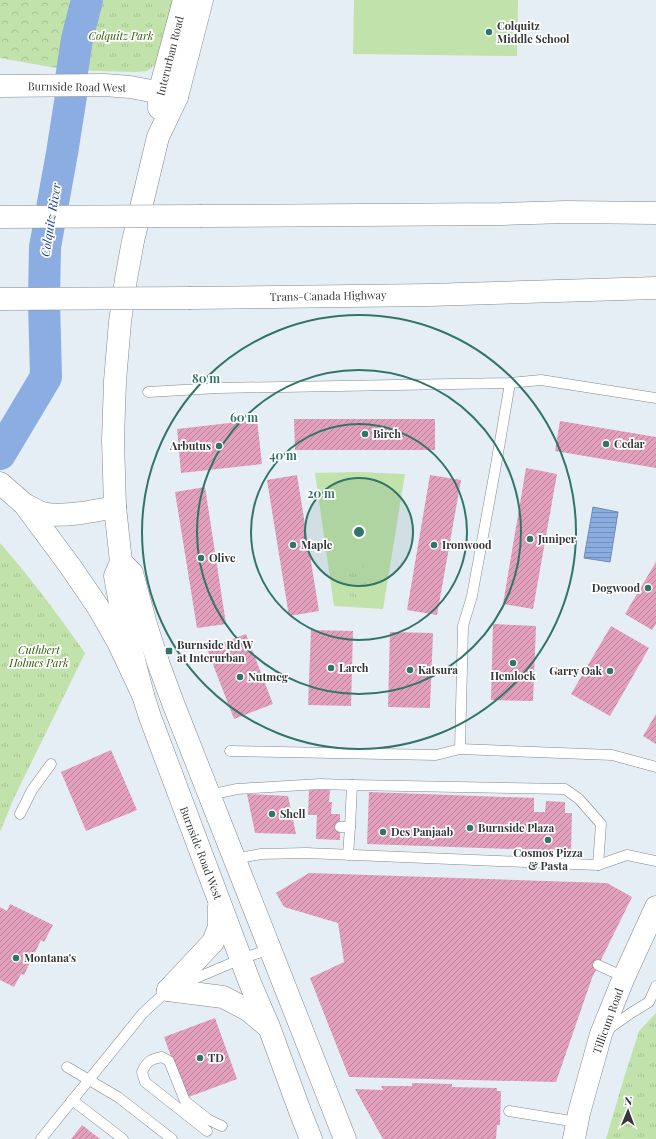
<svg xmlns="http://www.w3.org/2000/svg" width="656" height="1139" font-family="'Playfair Display',serif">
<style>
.grass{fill:#c1e2aa}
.forest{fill:url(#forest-crowns)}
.park{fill:url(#park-tufts)}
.water{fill:url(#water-rules);stroke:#718aaf}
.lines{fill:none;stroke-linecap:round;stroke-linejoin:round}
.river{stroke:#8bade2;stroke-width:32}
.building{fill:url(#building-hatch)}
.lane-casing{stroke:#81898e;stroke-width:11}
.secondary-casing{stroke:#81898e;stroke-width:23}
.highway-casing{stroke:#81898e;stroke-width:23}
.lane{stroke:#fff;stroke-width:10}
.secondary{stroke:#fff;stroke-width:22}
.highway{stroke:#fff;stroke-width:22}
.highway-bridge-casing{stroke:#81898e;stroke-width:23;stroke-linecap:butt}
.highway-bridge{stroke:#fff;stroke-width:22}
.ring{fill:none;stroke:#317568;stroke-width:2}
.poi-dot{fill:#317568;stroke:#fff;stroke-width:1.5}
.labels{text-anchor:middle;stroke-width:3.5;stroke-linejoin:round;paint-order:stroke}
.poi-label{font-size:11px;font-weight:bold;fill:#343739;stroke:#fff;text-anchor:start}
.park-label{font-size:11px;font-style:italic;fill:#325a04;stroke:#fff}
.street-label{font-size:11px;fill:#343739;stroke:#fff}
.water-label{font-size:12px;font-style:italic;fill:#163f7e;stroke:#fff}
.centre{fill:#317568;stroke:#fff;stroke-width:2}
.ring-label{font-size:12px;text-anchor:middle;font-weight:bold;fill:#317568;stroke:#fff;stroke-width:3.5;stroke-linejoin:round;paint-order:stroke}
</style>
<defs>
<pattern id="forest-crowns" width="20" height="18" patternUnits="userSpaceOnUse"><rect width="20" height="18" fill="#c1e2aa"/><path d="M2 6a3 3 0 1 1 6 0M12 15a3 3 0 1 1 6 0" fill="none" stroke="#a6c293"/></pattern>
<pattern id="park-tufts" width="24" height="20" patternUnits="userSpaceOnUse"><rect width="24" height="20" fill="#c1e2aa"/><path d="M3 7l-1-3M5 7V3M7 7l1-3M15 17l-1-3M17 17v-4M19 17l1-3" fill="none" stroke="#a6c293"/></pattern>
<pattern id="water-rules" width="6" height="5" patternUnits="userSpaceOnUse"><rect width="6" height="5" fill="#8bade2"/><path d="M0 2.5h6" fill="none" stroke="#728eb8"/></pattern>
<pattern id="building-hatch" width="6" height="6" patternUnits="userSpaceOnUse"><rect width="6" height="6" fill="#e2a0bc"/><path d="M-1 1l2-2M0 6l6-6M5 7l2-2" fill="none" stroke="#b8839a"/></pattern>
</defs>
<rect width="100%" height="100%" fill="#e5eef4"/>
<g class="grass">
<polygon points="354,0 518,0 517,56 353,54"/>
<polygon points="358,472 405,474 383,609 334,606 315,473"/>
</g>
<path class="forest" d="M 0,0 L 92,0 C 93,15 73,55 67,70 L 0,58 Z"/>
<g class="park">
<path d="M 92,0 L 174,0 L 158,63 L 147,71 L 135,72 L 67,70 C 73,55 93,15 92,0 Z"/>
<path d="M 0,543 C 31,578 58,615 85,653 L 13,800 L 0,832 Z"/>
<polygon points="360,565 365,567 378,590 355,604 339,577"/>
<polygon points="656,1013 656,1139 606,1139 624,1078 639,1031"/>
</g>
<polygon class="water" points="593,507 618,512 610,562 584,558"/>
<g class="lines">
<polyline class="river" points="0,454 46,377 44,301 45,247 62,153 71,96 71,79 77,39 87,0"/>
</g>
<g class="building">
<polygon points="294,419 435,419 435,450 295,450"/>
<polygon points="257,420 262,464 181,473 177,429"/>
<polygon points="560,421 656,437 656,468 555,451"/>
<polygon points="526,468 557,474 533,609 503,604"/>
<polygon points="297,475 319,611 289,616 267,480"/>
<polygon points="430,475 461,480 437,615 407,610"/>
<polygon points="205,487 226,624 197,628 175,492"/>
<polygon points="656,562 656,624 652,630 625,614"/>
<polygon points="493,624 536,626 533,701 491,700"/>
<polygon points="611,626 649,648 610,716 571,694"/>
<polygon points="311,630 353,631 351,706 308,705"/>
<polygon points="390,632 433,633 430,708 388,707"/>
<polygon points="246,634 273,704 234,719 207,649"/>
<polygon points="656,714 656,744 643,736"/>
<polygon points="111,750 137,810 86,831 61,772"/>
<polygon points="309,789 330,790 329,802 332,802 331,814 340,814 340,840 316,839 317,815 308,815"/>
<polygon points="369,792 534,798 534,812 545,812 546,801 565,802 565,813 572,813 571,851 367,844"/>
<polygon points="247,794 288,796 296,834 255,833"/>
<polygon points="309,873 607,883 632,897 592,978 556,1082 349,1077 310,978 344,962 338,923 284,907 276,893"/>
<polygon points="10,904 53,925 44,942 41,940 24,975 21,974 14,987 0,980 0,907 7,911"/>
<polygon points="215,1018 237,1079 186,1098 164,1037"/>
<polygon points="412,1083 452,1084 452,1087 497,1088 497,1091 501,1091 500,1125 497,1125 496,1139 383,1139 355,1089 383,1090 381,1086 412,1086"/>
<polygon points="82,1125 100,1139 71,1139"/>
</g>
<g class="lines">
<g class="lane-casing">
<g id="lane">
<polyline points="148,392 218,388 510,383 541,380 656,398"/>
<polyline points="460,749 463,626 472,596 496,465 510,383"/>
<polyline points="230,751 436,755 460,749 612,755 656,767"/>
<polyline points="209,795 237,789 320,784 352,785"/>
<polyline points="20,814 32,790 51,764"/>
<polyline points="340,827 350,827 348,855"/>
<polyline points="350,827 352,785 565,789 579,799 601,824 598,865"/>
<polyline points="235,859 261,854 306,853 598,865 627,855 656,861"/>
<polyline points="598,965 624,977"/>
<polyline points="607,1030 631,1013 649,1002 656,986"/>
<polyline points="67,1067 118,1097 172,1139"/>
<polyline points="72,1100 123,1139"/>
<polyline points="509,1111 577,1122"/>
<path d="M 207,1131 L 145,1082 L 142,1072 C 147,1061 151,1059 162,1057 L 169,1061 L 185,1101 L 209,1120 L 222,1126"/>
<polyline points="41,1139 143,1013 168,990 241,959 270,949"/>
</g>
</g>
<g class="secondary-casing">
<g id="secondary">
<polyline points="202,0 177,97 158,137 133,241 126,279 120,322 115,381 113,440 115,507 121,562 132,573 147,628 159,665 173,703 345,1139"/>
<polyline points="0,86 104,85 130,87 146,90 177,97"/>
<polyline points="159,108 159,93 184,0"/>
<polyline points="121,562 115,576 121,609 143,695 150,717 250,983 269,1027 301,1114 311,1139"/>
<polyline points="168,990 223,997 248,1010 266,1025"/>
<polyline points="168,990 213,942 219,927 219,907"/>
<polyline points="574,1139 579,1113 601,1034 624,977 656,907"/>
</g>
</g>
<g class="highway-casing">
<g id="highway">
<polyline points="202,216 502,214 566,212 656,213"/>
<polyline points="191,298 429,295 656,288"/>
<polyline points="0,483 24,504 70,566 98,607 118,642 143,695"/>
<path d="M 24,504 C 31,507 39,513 46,514 C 66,517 95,511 115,507"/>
</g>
</g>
<use href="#lane" class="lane"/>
<use href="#secondary" class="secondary"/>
<use href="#highway" class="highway"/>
<g class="highway-bridge-casing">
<g id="highway-bridge">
<polyline points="0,217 202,216"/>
<polyline points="0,299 191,298"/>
</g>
</g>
<use href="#highway-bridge" class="highway-bridge"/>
</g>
<circle cx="359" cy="532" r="54" fill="#317568" fill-opacity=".12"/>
<g class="ring">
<circle cx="359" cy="532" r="54"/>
<circle cx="359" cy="532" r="108"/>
<circle cx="359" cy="532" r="162"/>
<circle cx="359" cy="532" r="217"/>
</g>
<g class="poi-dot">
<circle cx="489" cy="32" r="4"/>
<circle cx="365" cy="434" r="4"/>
<circle cx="606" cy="444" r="4"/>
<circle cx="219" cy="446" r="4"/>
<circle cx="530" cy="539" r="4"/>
<circle cx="293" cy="545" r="4"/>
<circle cx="434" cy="545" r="4"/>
<circle cx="201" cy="558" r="4"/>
<circle cx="648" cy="588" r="4"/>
<rect x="165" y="647" width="8" height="8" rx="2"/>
<circle cx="513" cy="663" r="4"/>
<circle cx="331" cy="668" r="4"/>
<circle cx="410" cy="670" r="4"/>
<circle cx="610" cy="671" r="4"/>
<circle cx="240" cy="677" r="4"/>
<circle cx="272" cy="814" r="4"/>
<circle cx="470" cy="828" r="4"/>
<circle cx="383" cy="832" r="4"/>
<circle cx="548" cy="840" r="4"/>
<circle cx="16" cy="958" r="4"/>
<circle cx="200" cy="1058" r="4"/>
</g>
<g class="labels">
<g class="poi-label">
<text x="497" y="30">Colquitz<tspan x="497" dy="13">Middle School</tspan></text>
<text x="373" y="438">Birch</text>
<text x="614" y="448">Cedar</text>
<text x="211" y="450" text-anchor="end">Arbutus</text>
<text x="538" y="543">Juniper</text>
<text x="301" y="549">Maple</text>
<text x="442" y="549">Ironwood</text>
<text x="209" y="562">Olive</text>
<text x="640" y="592" text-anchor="end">Dogwood</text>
<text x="177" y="649">Burnside Rd W<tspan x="177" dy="13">at Interurban</tspan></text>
<text x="339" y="672">Larch</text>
<text x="418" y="674">Katsura</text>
<text x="602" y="675" text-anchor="end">Garry Oak</text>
<text x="513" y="680" text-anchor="middle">Hemlock</text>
<text x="248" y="681">Nutmeg</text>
<text x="280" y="818">Shell</text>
<text x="478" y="832">Burnside Plaza</text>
<text x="391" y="836">Des Panjaab</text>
<text x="548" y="857" text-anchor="middle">Cosmos Pizza<tspan x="548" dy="13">&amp; Pasta</tspan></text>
<text x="24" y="962">Montana's</text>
<text x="208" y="1062">TD</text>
</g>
<g class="park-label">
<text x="121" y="40">Colquitz Park</text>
<text x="39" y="654">Cuthbert<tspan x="39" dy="13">Holmes Park</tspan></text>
</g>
<g class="street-label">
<text transform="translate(170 56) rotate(-76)" y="4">Interurban Road</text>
<text transform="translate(77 87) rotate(1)" y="4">Burnside Road West</text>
<text transform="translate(328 296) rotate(-1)" y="4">Trans-Canada Highway</text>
<text transform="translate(201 853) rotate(69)" y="4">Burnside Road West</text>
<text transform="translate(608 1021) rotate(-70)" y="4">Tillicum Road</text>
</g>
<g class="water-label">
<text transform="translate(51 220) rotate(-81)" y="4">Colquitz River</text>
</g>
</g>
<circle cx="359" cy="532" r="6" class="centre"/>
<g class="ring-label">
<text x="206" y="383">80 m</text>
<text x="244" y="422">60 m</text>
<text x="283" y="460">40 m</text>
<text x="321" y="498">20 m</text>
</g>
<g transform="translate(628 1111) rotate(1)" stroke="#ffffff" stroke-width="3" paint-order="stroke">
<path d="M0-3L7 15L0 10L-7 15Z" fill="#343739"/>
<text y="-6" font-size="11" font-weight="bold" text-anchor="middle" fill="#343739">N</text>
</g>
</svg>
